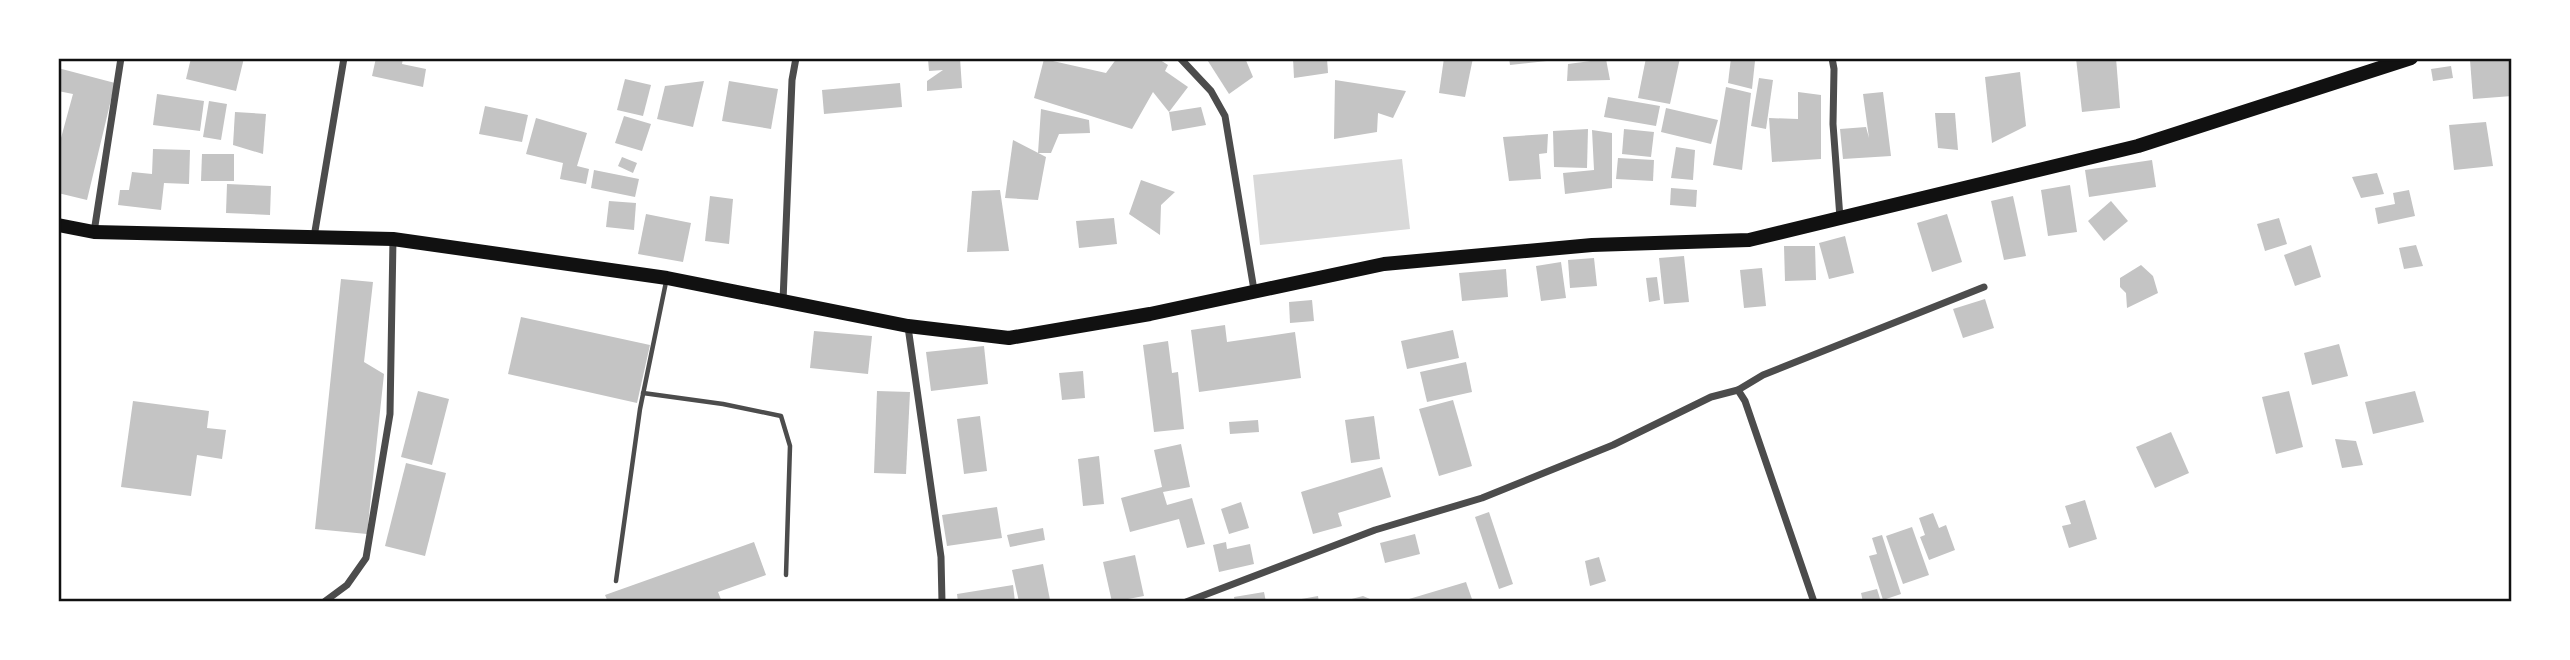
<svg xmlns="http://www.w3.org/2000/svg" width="2570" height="660" font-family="'Titillium Web',sans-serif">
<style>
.water{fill:#d9d9d9}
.building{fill:#c4c4c4}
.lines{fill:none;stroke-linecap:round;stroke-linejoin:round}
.service{stroke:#4c4c4c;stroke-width:4.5}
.minor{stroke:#4c4c4c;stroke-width:7}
.trunk{stroke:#111;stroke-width:14}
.neatline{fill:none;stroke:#111;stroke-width:2.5}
</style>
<rect width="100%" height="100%" fill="#fff"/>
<polygon class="water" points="1402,159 1410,229 1260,245 1253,175"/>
<g class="building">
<polygon points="191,58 244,58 236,91 186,79"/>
<polygon points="376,58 403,58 402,64 426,69 423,87 372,76"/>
<polygon points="941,58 960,58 962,88 927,91 927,81 943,70 929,71 928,59"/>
<polygon points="1117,58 1157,58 1168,65 1165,71 1188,87 1169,112 1201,107 1206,125 1172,131 1169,112 1153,92 1132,129 1034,98 1044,59 1106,73"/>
<polygon points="1206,58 1245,58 1253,77 1229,94"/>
<polygon points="1293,58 1327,58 1328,73 1294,78"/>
<polygon points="1444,58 1473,58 1465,97 1439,93"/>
<polygon points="1509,58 1556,58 1556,60 1510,65"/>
<polygon points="1646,58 1680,58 1670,104 1638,98"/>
<polygon points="1731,58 1755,61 1752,89 1728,83"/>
<polygon points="2076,58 2116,58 2120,108 2082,112"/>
<polygon points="2485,58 2512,58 2512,96 2473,99 2470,60"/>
<polygon points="1606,59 1610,80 1567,81 1568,64"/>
<polygon points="2451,66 2453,78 2433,81 2431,69"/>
<polygon points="58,68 115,83 87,200 58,193 58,149 73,94 58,91"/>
<polygon points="2020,72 2026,126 1992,143 1985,77"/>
<polygon points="1759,78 1773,80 1766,129 1751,126"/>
<polygon points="625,79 651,85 643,116 617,110"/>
<polygon points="1335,80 1406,91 1393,118 1378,113 1377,132 1334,139"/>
<polygon points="704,81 693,127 657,119 665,86"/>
<polygon points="729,81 778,89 771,129 722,121"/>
<polygon points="900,83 902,107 824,114 822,90"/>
<polygon points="1726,87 1751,93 1742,170 1713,165"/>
<polygon points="1798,92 1821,95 1821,159 1772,162 1769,118 1798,119"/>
<polygon points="1883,92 1891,156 1843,159 1840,129 1866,127 1869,138 1863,94"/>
<polygon points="157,94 204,101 200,131 153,125"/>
<polygon points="1608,97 1660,106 1656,126 1604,117"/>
<polygon points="209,101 227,104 221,140 203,137"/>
<polygon points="485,106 528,115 522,142 479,134"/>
<polygon points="1666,108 1718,120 1711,144 1661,132"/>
<polygon points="1041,109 1089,120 1090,133 1059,134 1051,153 1038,153"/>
<polygon points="235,112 266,114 263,154 233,145"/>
<polygon points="1935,113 1955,113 1958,150 1938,148"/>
<polygon points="624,116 651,124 642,151 615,143"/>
<polygon points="536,118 587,133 577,166 589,169 586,184 560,179 563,163 526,154"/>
<polygon points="2486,122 2493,166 2454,170 2449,125"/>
<polygon points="1588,129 1587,168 1554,167 1553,131"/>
<polygon points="1624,129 1654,132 1651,157 1622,154"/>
<polygon points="1592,130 1612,133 1612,188 1565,194 1563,173 1594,170"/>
<polygon points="1548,134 1547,153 1539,154 1541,179 1509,181 1503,137"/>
<polygon points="1013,140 1046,157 1038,200 1005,198"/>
<polygon points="1676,147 1695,150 1693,180 1671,178"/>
<polygon points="153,149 190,150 189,184 164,183 161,210 118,205 120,190 129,190 132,172 152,174"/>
<polygon points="202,154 234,154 234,181 201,181"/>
<polygon points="622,157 637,163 633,173 618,166"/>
<polygon points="1618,158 1654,160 1653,181 1616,179"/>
<polygon points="2152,160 2156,187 2089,197 2085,170"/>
<polygon points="594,170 639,179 635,197 591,188"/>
<polygon points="2377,173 2384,194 2361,198 2352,177"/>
<polygon points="1141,180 1175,192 1161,205 1160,235 1129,214"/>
<polygon points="227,184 271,186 270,215 226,213"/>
<polygon points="2070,185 2077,232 2048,236 2041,190"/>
<polygon points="1671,188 1697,190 1696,207 1670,205"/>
<polygon points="1000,190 1009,251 967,252 972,191"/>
<polygon points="2409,190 2415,216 2378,224 2375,208 2395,204 2393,193"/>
<polygon points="710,196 733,199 729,244 705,241"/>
<polygon points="2013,196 2026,256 2004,260 1991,201"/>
<polygon points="609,201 636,203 634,230 606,227"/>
<polygon points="2111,201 2128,221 2104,241 2088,221"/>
<polygon points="646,214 691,223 683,262 638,254"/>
<polygon points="1947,214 1962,262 1932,272 1917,223"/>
<polygon points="1114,218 1117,244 1079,248 1076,221"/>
<polygon points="2279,218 2287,244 2265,251 2257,224"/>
<polygon points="1845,236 1854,273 1829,279 1819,243"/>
<polygon points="2311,245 2321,277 2295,286 2284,255"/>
<polygon points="2416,245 2423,266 2404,269 2399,248"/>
<polygon points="1784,246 1815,246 1816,280 1785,281"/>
<polygon points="1684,256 1689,302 1664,304 1659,258"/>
<polygon points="1594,258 1597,286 1570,288 1568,260"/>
<polygon points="1561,262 1566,298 1541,301 1536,266"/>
<polygon points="2141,265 2153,276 2158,293 2127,308 2126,293 2120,287 2120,278"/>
<polygon points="1762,268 1766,306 1744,308 1740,270"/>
<polygon points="1506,269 1508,297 1462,301 1459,273"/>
<polygon points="1657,277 1660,300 1649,302 1646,278"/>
<polygon points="341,279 373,282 364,362 384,374 367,534 315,529"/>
<polygon points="1985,299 1994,328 1963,338 1953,309"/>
<polygon points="1312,300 1314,321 1290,323 1289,302"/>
<polygon points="521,317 650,345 637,403 508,374"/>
<polygon points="1225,325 1227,342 1295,332 1301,378 1199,392 1191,330"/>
<polygon points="1453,330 1459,358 1407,369 1401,341"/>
<polygon points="814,331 872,336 868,374 810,368"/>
<polygon points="1168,341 1172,373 1178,372 1184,429 1154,432 1143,345"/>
<polygon points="2339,344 2348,376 2312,385 2304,353"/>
<polygon points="984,346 988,384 931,391 926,352"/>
<polygon points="1466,362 1472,392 1427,402 1420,372"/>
<polygon points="1083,371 1085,398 1062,400 1059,373"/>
<polygon points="418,391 449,399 432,465 401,457"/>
<polygon points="877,391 910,392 906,474 874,473"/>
<polygon points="2289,391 2303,447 2276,454 2262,397"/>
<polygon points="2415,391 2424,422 2373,434 2365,402"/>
<polygon points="1453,400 1472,466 1439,476 1419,409"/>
<polygon points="133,401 209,411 207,428 226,430 222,459 197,455 191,496 121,487"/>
<polygon points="980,416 987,471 964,474 957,419"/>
<polygon points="1374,416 1380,459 1351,463 1345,420"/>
<polygon points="1258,420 1259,432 1230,434 1229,422"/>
<polygon points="2171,432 2189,473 2155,488 2136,447"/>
<polygon points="2335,439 2356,441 2363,465 2342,468"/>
<polygon points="1181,444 1190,487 1163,492 1167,505 1192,498 1205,544 1187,548 1179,519 1130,532 1121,498 1162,487 1154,450"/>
<polygon points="1099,456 1104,504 1083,506 1078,459"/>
<polygon points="406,463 446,473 425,556 385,546"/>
<polygon points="1382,467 1391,497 1338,513 1342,526 1313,534 1301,492"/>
<polygon points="2085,500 2097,539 2069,548 2062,526 2071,524 2065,506"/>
<polygon points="1241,502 1249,528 1229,534 1221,509"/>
<polygon points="997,507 1002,538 947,546 942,515"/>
<polygon points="1489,512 1513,584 1499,589 1475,517"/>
<polygon points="1933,513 1939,528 1946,525 1955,550 1929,560 1920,537 1925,535 1919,518"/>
<polygon points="1912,527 1929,575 1903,584 1886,536"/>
<polygon points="1043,528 1045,540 1010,547 1007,535"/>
<polygon points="1415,534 1420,554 1385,563 1380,543"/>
<polygon points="1882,535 1901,594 1883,600 1869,556 1877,554 1872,538"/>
<polygon points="754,542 766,575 718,592 722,602 608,602 605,595"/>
<polygon points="1226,542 1227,549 1250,544 1254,564 1219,572 1213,545"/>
<polygon points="1135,555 1144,596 1112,602 1103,562"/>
<polygon points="1599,557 1606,581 1590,586 1585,561"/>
<polygon points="1043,564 1050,600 1019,602 1012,570"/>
<polygon points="1466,582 1473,602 1399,602"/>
<polygon points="1013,585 1015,602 958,602 957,594"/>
<polygon points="1877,589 1881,602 1863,602 1861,593"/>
<polygon points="1264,592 1266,602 1235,602 1234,597"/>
<polygon points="1318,596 1319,602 1296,602 1296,600"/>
<polygon points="1363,596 1377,602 1344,602 1344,601"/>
</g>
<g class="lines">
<g class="service">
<polyline points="643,393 723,404 781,416 790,446 786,575"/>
<polyline points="616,581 640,409 666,282"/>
</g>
<g class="minor">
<polyline points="1180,58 1211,91 1225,116 1254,290"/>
<polyline points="1832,58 1834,69 1833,124 1840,218"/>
<polyline points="94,232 121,58"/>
<polyline points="314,237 344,58"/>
<polyline points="783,301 792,80 796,58"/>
<polyline points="908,327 941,557 942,602"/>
<polyline points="1738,390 1763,375 1984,287"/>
<polyline points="324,602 347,585 366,558 390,414 393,239"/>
<polyline points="1186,602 1375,530 1482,498 1613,445 1711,397 1738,390 1745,401 1814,602"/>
</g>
<polyline class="trunk" points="58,225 94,232 393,239 667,278 908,326 1009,338 1150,314 1384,264 1592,245 1749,240 2138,146 2411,58"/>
</g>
<rect width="2570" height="660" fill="none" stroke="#ffffff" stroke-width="119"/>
<rect x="60" y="60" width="2450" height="540" class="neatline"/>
</svg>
